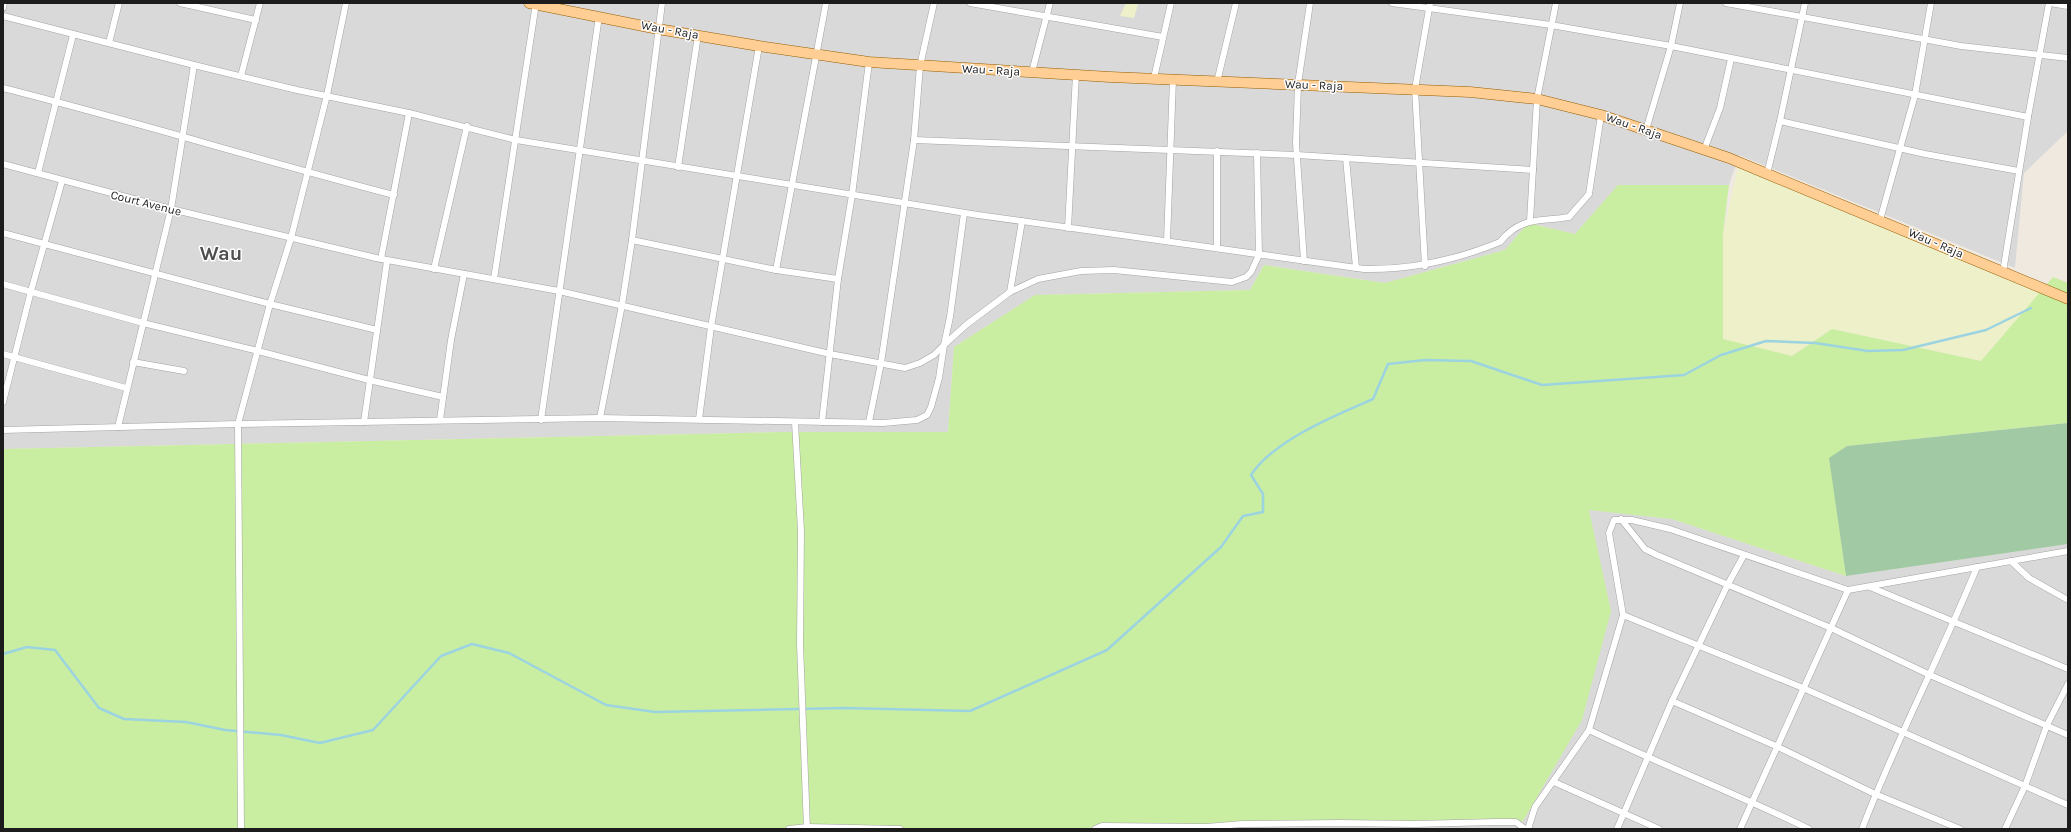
<svg xmlns="http://www.w3.org/2000/svg" width="2071" height="832" font-family="Karla,sans-serif">
<style>
.residential{fill:#dad9d9}
.farmland{fill:#eef0c9}
.grass{fill:#c9eea1}
.cemetery{fill:#a0c9a4}
.lines{fill:none;stroke-linecap:round;stroke-linejoin:round}
.stream{stroke:#9cd3e1;stroke-width:2.5}
.street-casing{stroke:#a3a3a3;stroke-width:7}
.primary-casing{stroke:#945e00;stroke-width:11}
.street{stroke:#fff;stroke-width:6}
.primary{stroke:#ffce95;stroke-width:10}
.labels{text-anchor:middle;stroke-width:3;stroke-linejoin:round;paint-order:stroke}
.street-label{font-size:12px;fill:#1c1c1c;stroke:#fff}
.town-label{font-size:20px;font-weight:bold;fill:#4f4f4f;stroke:#fff}
</style>
<rect width="100%" height="100%" fill="#efe9e0"/>
<g class="residential">
<polygon points="3,3 2068,3 2068,131 2024,173 2015,268 1739,155 1729,185 1619,185 1575,234 1528,223 1505,250 1385,283 1264,265 1250,290 1035,295 954,347 948,432 786,432 3,449"/>
<polygon points="1588,509 1672,519 1846,576 2068,544 2068,829 1010,829 1523,821 1611,611"/>
</g>
<g class="farmland">
<polygon points="1126,3 1138,4 1134,18 1120,16"/>
<polygon points="1738,167 2040,293 1981,361 1832,329 1792,356 1723,340 1723,234"/>
</g>
<polygon class="grass" points="1618,185 1729,185 1723,234 1723,339 1792,356 1832,329 1981,361 2053,277 2068,283 2068,423 1847,446 1830,458 1846,576 1672,519 1589,510 1611,611 1582,720 1523,821 1010,829 3,829 3,449 786,432 948,432 954,347 1035,295 1250,290 1264,265 1385,283 1505,250 1528,223 1575,234"/>
<polygon class="cemetery" points="2068,423 2068,544 1846,576 1829,458 1847,446"/>
<g class="lines">
<path class="stream" d="M 3,654 L 27,647 L 55,650 L 99,708 L 124,719 L 186,722 L 225,730 L 281,735 L 320,743 L 373,730 L 441,656 L 472,644 L 509,653 L 606,705 L 655,712 L 845,708 L 970,711 L 1107,650 L 1221,547 L 1243,516 L 1263,512 L 1263,494 L 1251,475 C 1274,440 1336,415 1373,399 L 1388,364 L 1425,360 L 1471,361 L 1542,385 L 1684,375 L 1721,355 L 1766,341 L 1815,343 L 1868,351 L 1903,350 L 1986,330 L 2031,308"/>
<g class="street-casing">
<g id="street">
<polyline points="180,3 256,20"/>
<polyline points="970,3 1163,37"/>
<polyline points="1392,3 1551,25 1671,46 2028,117"/>
<polyline points="1726,3 1961,46 2068,58"/>
<polyline points="2050,3 2068,6"/>
<polyline points="3,8 4,3"/>
<path d="M 3,16 L 194,65 L 297,90 L 409,113 L 516,140 L 978,215 L 1364,269 C 1413,270 1456,260 1500,242 C 1521,216 1540,222 1569,217 L 1589,194 L 1601,115"/>
<polyline points="109,43 119,3"/>
<polyline points="1032,72 1050,3"/>
<polyline points="241,76 260,3"/>
<polyline points="1154,78 1171,3"/>
<polyline points="1217,82 1236,3"/>
<path d="M 3,88 C 134,121 263,161 394,195"/>
<polyline points="1780,121 1925,154 2019,171"/>
<polyline points="1646,130 1671,46 1680,3"/>
<polyline points="914,140 1297,155 1533,170"/>
<polyline points="1704,150 1720,108 1731,59"/>
<polyline points="1346,158 1356,268"/>
<polyline points="3,164 171,209 376,258 559,291 830,354 905,368 920,363 934,355 944,345 950,317 964,213"/>
<polyline points="678,167 698,35"/>
<polyline points="38,173 73,35"/>
<polyline points="1767,174 1780,121 1805,3"/>
<polyline points="1880,220 1915,95 1931,3"/>
<polyline points="1530,221 1537,99 1556,3"/>
<polyline points="1068,228 1076,74"/>
<polyline points="3,233 270,304 377,330"/>
<polyline points="632,240 776,270 838,279"/>
<polyline points="1167,241 1173,79"/>
<polyline points="1217,248 1217,151"/>
<polyline points="381,259 409,113"/>
<polyline points="1304,261 1296,143 1298,84 1310,3"/>
<polyline points="1425,266 1415,89 1430,3"/>
<polyline points="434,269 467,126"/>
<polyline points="776,270 826,3"/>
<polyline points="2003,272 2028,117 2049,3"/>
<polyline points="494,279 536,3"/>
<polyline points="3,284 143,323 258,351 369,380 443,397"/>
<polyline points="1010,292 1022,221"/>
<polyline points="3,354 126,388"/>
<polyline points="133,362 184,371"/>
<polyline points="3,402 31,291 62,181"/>
<polyline points="600,418 622,305 632,240 662,3"/>
<polyline points="699,419 711,327 759,46"/>
<polyline points="440,420 451,340 464,274"/>
<polyline points="541,420 599,16"/>
<polyline points="364,422 387,261"/>
<polyline points="795,422 801,531 800,644 807,829"/>
<polyline points="822,422 838,279 852,195 869,62"/>
<polyline points="869,422 881,363 914,140 920,66 934,3"/>
<polyline points="118,427 171,209 194,65"/>
<polyline points="3,430 238,424 600,418 883,423 917,420 927,415 931,407 939,378 944,345 966,325 1010,292 1038,279 1081,271 1114,270 1232,282 1246,277 1251,272 1259,255 1257,153"/>
<polyline points="1621,519 1645,549 1657,555 1831,628 1930,675 2068,735"/>
<polyline points="2011,561 2029,578 2068,600"/>
<polyline points="1870,587 2068,669"/>
<polyline points="1623,615 1803,688 2068,805"/>
<polyline points="1672,701 1728,584 1744,555"/>
<path d="M 1589,730 C 1662,765 1737,794 1809,829"/>
<polyline points="1554,782 1659,829"/>
<polyline points="241,829 238,424 270,304 291,238 327,95 346,3"/>
<polyline points="789,829 807,827 900,829"/>
<polyline points="1095,829 1102,826 1206,827 1242,824 1340,823 1414,824 1496,822 1516,822 1525,829"/>
<polyline points="1528,829 1535,807 1589,730 1623,615 1609,533 1614,520 1632,520 1670,529 1848,590 2068,551"/>
<polyline points="1617,829 1672,701 1776,746 1875,794 1960,829"/>
<polyline points="1740,829 1848,590"/>
<path d="M 1862,829 C 1896,740 1941,655 1977,567"/>
<polyline points="2005,829 2025,786 2047,725 2068,684"/>
</g>
</g>
<g class="primary-casing">
<polyline id="primary" points="529,3 658,29 759,46 869,62 1110,77 1470,92 1537,99 1601,115 1729,158 2068,299"/>
</g>
<use href="#street" class="street"/>
<use href="#primary" class="primary"/>
</g>
<g class="labels">
<g class="street-label">
<text transform="translate(670 30) rotate(10)" y="4">Wau - Raja</text>
<text transform="translate(991 70) rotate(3)" y="4">Wau - Raja</text>
<text transform="translate(1314 85) rotate(2)" y="4">Wau - Raja</text>
<text transform="translate(1634 126) rotate(19)" y="4">Wau - Raja</text>
<text transform="translate(146 203) rotate(14)" y="4">Court Avenue</text>
<text transform="translate(1936 243) rotate(23)" y="4">Wau - Raja</text>
</g>
<g class="town-label">
<text x="221" y="260">Wau</text>
</g>
</g>
<rect width="2071" height="832" fill="none" stroke="#1c1c1c" stroke-width="8"/>
</svg>
